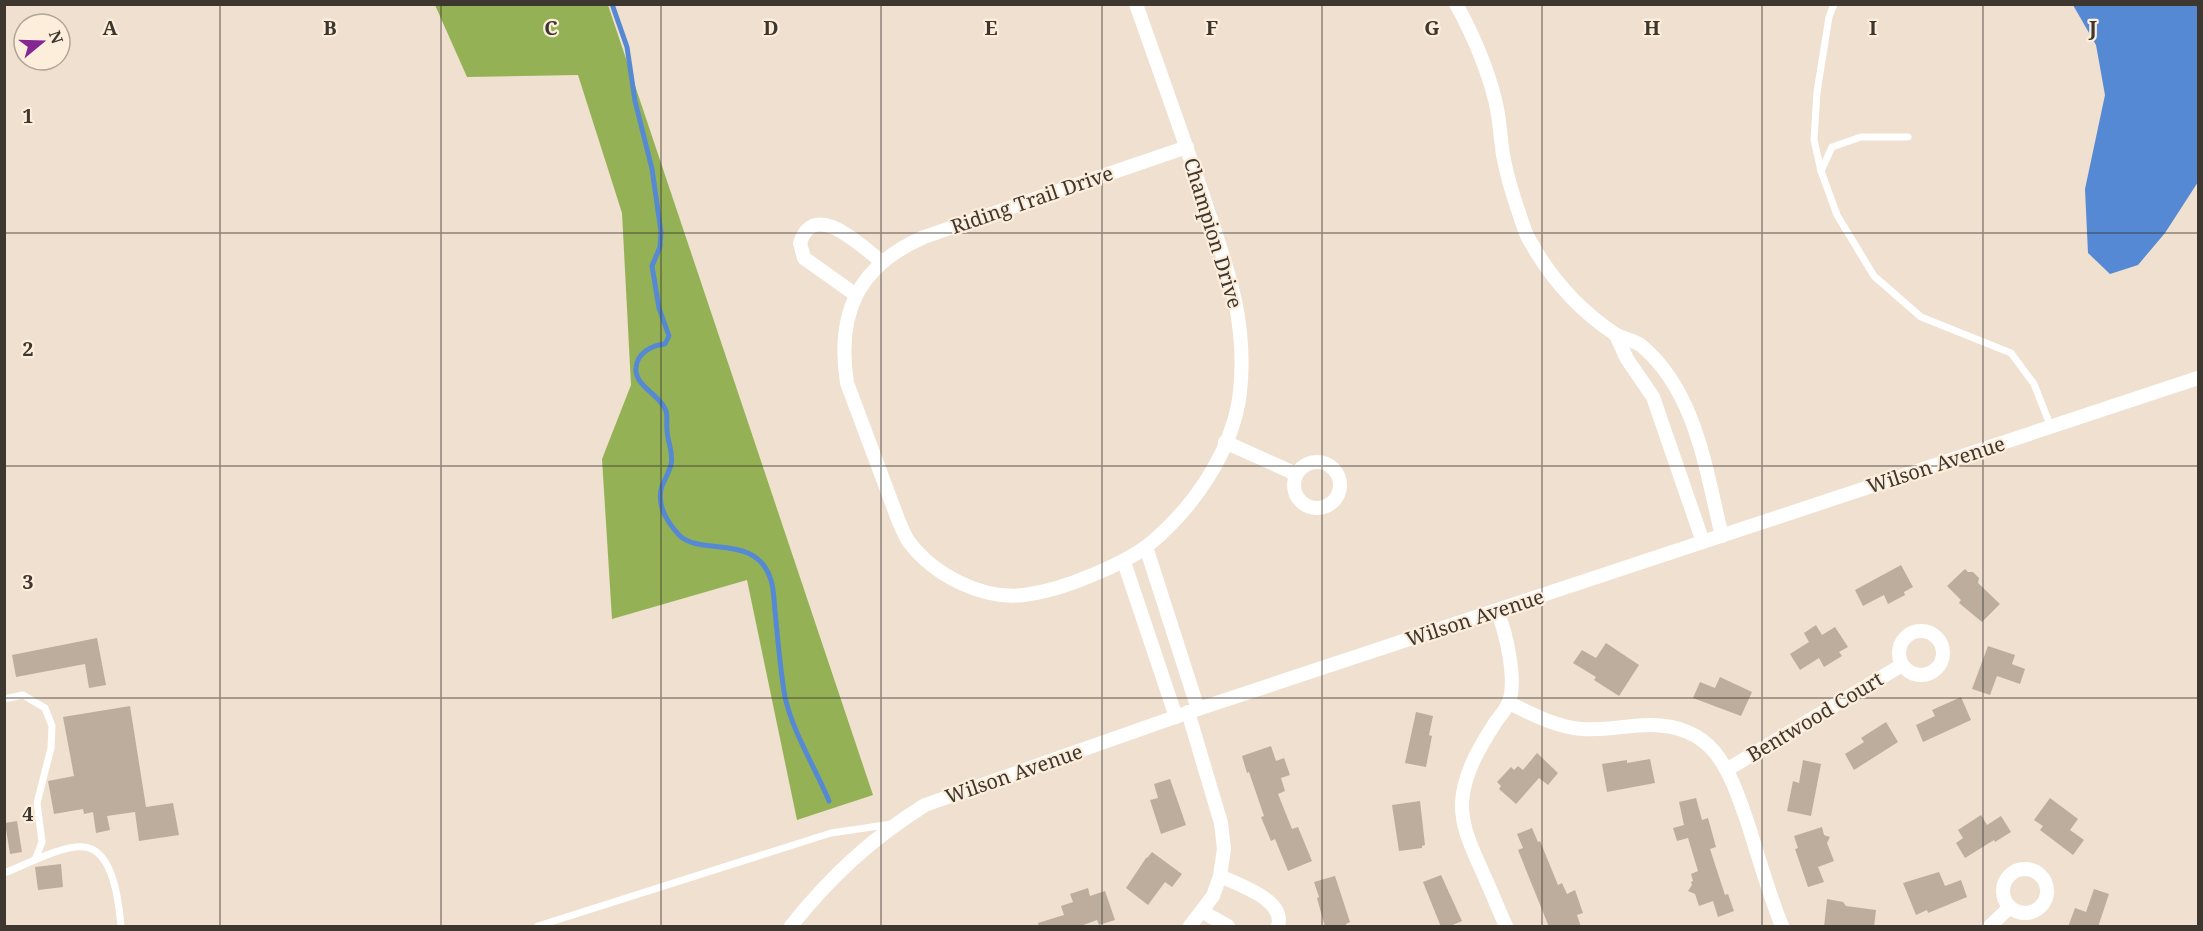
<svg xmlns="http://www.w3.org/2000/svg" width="2203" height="931" font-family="'Noto Serif',serif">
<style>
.forest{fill:#94b255}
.water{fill:#5689d4}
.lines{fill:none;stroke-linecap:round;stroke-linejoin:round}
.stream{stroke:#5689d4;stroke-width:5}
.building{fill:#bcad9d}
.lane{stroke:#fff;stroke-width:7}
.street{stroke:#fff;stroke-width:14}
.grid{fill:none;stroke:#3d3730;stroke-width:1.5;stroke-opacity:0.55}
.labels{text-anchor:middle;stroke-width:4.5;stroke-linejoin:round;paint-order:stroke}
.street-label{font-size:20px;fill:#3d3730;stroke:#fdeedc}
.grid-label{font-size:20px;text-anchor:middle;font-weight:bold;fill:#3d3730;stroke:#fdeedc;stroke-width:4.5;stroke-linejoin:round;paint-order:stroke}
</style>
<rect width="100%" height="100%" fill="#f0e0cf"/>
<polygon class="forest" points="435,5 608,5 873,795 797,820 747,580 612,619 602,459 631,385 622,213 578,75 467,77"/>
<polygon class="water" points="2073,5 2198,5 2198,182 2165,233 2138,265 2110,274 2088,253 2085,189 2105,95 2096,45"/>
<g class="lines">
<path class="stream" d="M 612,4 L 627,47 L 635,101 L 652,169 L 661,232 L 660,247 L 652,266 L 659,308 L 669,336 L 665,344 C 652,345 637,353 636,368 C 634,386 661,395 666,411 C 668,417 666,423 667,429 C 667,442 674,452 671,465 C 669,472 665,479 662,486 C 656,504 667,522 679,535 C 701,557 756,532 771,580 C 774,589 774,602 775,611 C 778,640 780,669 785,697 C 793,733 815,767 829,801"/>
</g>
<g class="building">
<polygon points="1901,565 1913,587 1904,592 1905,595 1888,604 1884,595 1863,606 1855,590"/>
<polygon points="1965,569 1968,572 1973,572 1979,578 1978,583 2000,604 1982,622 1959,603 1961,600 1947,586"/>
<polygon points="1816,625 1822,635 1835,627 1848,647 1839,652 1842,656 1824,667 1819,658 1800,670 1790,654 1809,642 1804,633"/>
<polygon points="97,638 106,685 89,688 85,664 16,677 12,655"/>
<polygon points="1606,643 1639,665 1619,696 1594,680 1596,677 1573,663 1582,650 1596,658"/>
<polygon points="1988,646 2015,655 2012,664 2025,669 2020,684 1997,676 1990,695 1972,689"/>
<polygon points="1720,677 1752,692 1741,716 1693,698 1700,682 1715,688"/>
<polygon points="1961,697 1971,720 1923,742 1916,725 1935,716 1932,710"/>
<polygon points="130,706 146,807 173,803 179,835 139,841 135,812 107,816 110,830 96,833 93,812 84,814 83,809 54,814 48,781 74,776 63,717"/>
<polygon points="1416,712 1433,716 1429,735 1432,736 1426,767 1405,763"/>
<polygon points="1886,722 1898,742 1854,770 1845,754 1864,742 1861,738"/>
<polygon points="1271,746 1276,761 1284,758 1290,775 1281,778 1285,791 1278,794 1292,829 1298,827 1312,861 1288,871 1275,839 1271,841 1261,817 1264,816 1249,772 1247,773 1242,756"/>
<polygon points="1537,753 1558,773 1548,785 1539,778 1516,804 1499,789 1501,786 1497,782 1511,767 1514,770 1518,766 1523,770"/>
<polygon points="1650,759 1655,783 1607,792 1602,764 1627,760 1627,763"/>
<polygon points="1803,760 1821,764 1811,816 1787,811 1793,781 1799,783"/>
<polygon points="1170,779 1186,825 1161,834 1150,800 1158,798 1154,784"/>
<polygon points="1696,798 1702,820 1708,818 1716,847 1710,849 1725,895 1728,894 1734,911 1718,917 1713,901 1699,906 1695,894 1688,891 1692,885 1691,882 1693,881 1691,874 1698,871 1688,838 1677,841 1673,828 1684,825 1679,802"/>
<polygon points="2050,798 2078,819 2070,830 2084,840 2073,855 2040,830 2043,826 2034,820"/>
<polygon points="1420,801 1425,845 1422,846 1422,848 1399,851 1392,805"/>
<polygon points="1981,815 1987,825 2001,816 2011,832 1995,842 1994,840 1965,858 1956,843 1963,838 1958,830"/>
<polygon points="17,821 22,852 10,854 5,823"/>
<polygon points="1822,827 1824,835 1830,837 1827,843 1834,861 1818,867 1824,882 1808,887 1795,849 1798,848 1794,836"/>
<polygon points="1532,828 1538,842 1540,841 1558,885 1562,883 1567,894 1575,890 1583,913 1577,915 1581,927 1549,927 1518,850 1523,848 1517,834"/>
<polygon points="1152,852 1182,874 1172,887 1165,882 1148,905 1126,888 1146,858 1148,857"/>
<polygon points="61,864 63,887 38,890 35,867"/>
<polygon points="1939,872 1945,886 1961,880 1967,897 1928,913 1927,910 1916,915 1903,883"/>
<polygon points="1441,875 1462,921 1448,927 1441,927 1423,882"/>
<polygon points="1335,876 1350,922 1346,924 1346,927 1325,927 1317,898 1319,897 1314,882"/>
<polygon points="1088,888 1090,896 1105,891 1115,920 1099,925 1097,920 1078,927 1039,927 1038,923 1064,915 1061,906 1073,902 1070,894"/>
<polygon points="2094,889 2109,894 2098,927 2068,927 2075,908 2086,912"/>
<polygon points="1827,899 1843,902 1846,906 1876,910 1874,927 1824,927"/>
</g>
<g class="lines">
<g class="lane">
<polyline points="1834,4 1829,17 1817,92 1814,140 1821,171 1837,215 1874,276 1921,317 2011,353 2034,384 2051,427"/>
<polyline points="1821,171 1832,147 1861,137 1908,137"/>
<polyline points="4,699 23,695 45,708 52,726 51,748 37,803 42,842 35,860"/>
<path d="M 4,873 C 26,865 61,845 84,847 C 114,850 119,904 121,926"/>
<polyline points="538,926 831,833 892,824"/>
</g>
<g class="street">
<path d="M 1136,4 C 1158,67 1181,130 1202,193 C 1225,262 1248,317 1240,392 C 1233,452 1192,510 1146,547 C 1128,560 1110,568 1090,576 C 1069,585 1047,592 1024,595 C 982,600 934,575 909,542 C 905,536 902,528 899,522 L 847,383 C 836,313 858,266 924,237 L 1187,147"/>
<path d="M 1456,4 C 1474,36 1492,79 1498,114 C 1500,128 1501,141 1503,155 C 1507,176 1513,196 1520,216 C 1523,224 1525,234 1530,241 C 1551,279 1579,310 1615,334 C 1623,339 1635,340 1643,347 C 1697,394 1706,472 1722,536"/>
<path d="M 856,295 L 804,258 L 800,243 C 814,198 862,247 882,262"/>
<polyline points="1616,335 1627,359 1653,397 1703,542"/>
<polyline points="1225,442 1296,474"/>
<circle cx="1317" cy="485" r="23"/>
<polyline points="1146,547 1198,709"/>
<polyline points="1124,562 1176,717"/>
<path d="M 1497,611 C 1506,632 1518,683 1508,704 C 1505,711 1499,717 1495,723 C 1479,748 1464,773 1462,802 C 1461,831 1476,856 1486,880 C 1493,895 1499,911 1506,926"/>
<circle cx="1921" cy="653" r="22"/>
<path d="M 1509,703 C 1532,714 1556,727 1582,729 C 1605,731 1628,725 1650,725 C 1713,725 1728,767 1746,818 C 1758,854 1768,892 1782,926"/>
<polyline points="1188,712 1221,823 1224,849 1220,876 1213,896 1190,926"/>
<polyline points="1728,769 1902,665"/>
<circle cx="2025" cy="891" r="22"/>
<path d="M 1220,876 C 1239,885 1286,900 1278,926"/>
<polyline points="1203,912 1228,926"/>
<path d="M 791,926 C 831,876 871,839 925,805 L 1198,709 L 2198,378"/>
<polyline points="1990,926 2010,907"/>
</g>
</g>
<path class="grid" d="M 220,4 L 220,926M 441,4 L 441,926M 661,4 L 661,926M 881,4 L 881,926M 1102,4 L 1102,926M 1322,4 L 1322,926M 1542,4 L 1542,926M 1762,4 L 1762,926M 1983,4 L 1983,926M 4,233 L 2198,233M 4,466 L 2198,466M 4,698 L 2198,698"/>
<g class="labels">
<g class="street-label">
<text transform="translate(1032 200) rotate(-19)" y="7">Riding Trail Drive</text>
<text transform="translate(1213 233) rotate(73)" y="7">Champion Drive</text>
<text transform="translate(1936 465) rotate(-18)" y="7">Wilson Avenue</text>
<text transform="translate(1475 618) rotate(-18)" y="7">Wilson Avenue</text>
<text transform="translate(1815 717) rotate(-31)" y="7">Bentwood Court</text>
<text transform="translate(1014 774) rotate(-19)" y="7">Wilson Avenue</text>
</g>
</g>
<g class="grid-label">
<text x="110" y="35">A</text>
<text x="330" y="35">B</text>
<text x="551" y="35">C</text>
<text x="771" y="35">D</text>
<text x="991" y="35">E</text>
<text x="1212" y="35">F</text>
<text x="1432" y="35">G</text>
<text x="1652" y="35">H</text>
<text x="1873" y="35">I</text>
<text x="2093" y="35">J</text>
<text x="28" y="123">1</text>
<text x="28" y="356">2</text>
<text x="28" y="589">3</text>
<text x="28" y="821">4</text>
</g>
<rect width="2203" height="931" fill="none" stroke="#3d3730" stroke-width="12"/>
<g transform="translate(42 42) rotate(71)"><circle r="28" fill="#fdeedc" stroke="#b0a597" stroke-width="1.5"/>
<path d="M0-4.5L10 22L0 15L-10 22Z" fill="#842793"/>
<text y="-9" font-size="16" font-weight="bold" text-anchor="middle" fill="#3d3730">N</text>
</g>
</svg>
